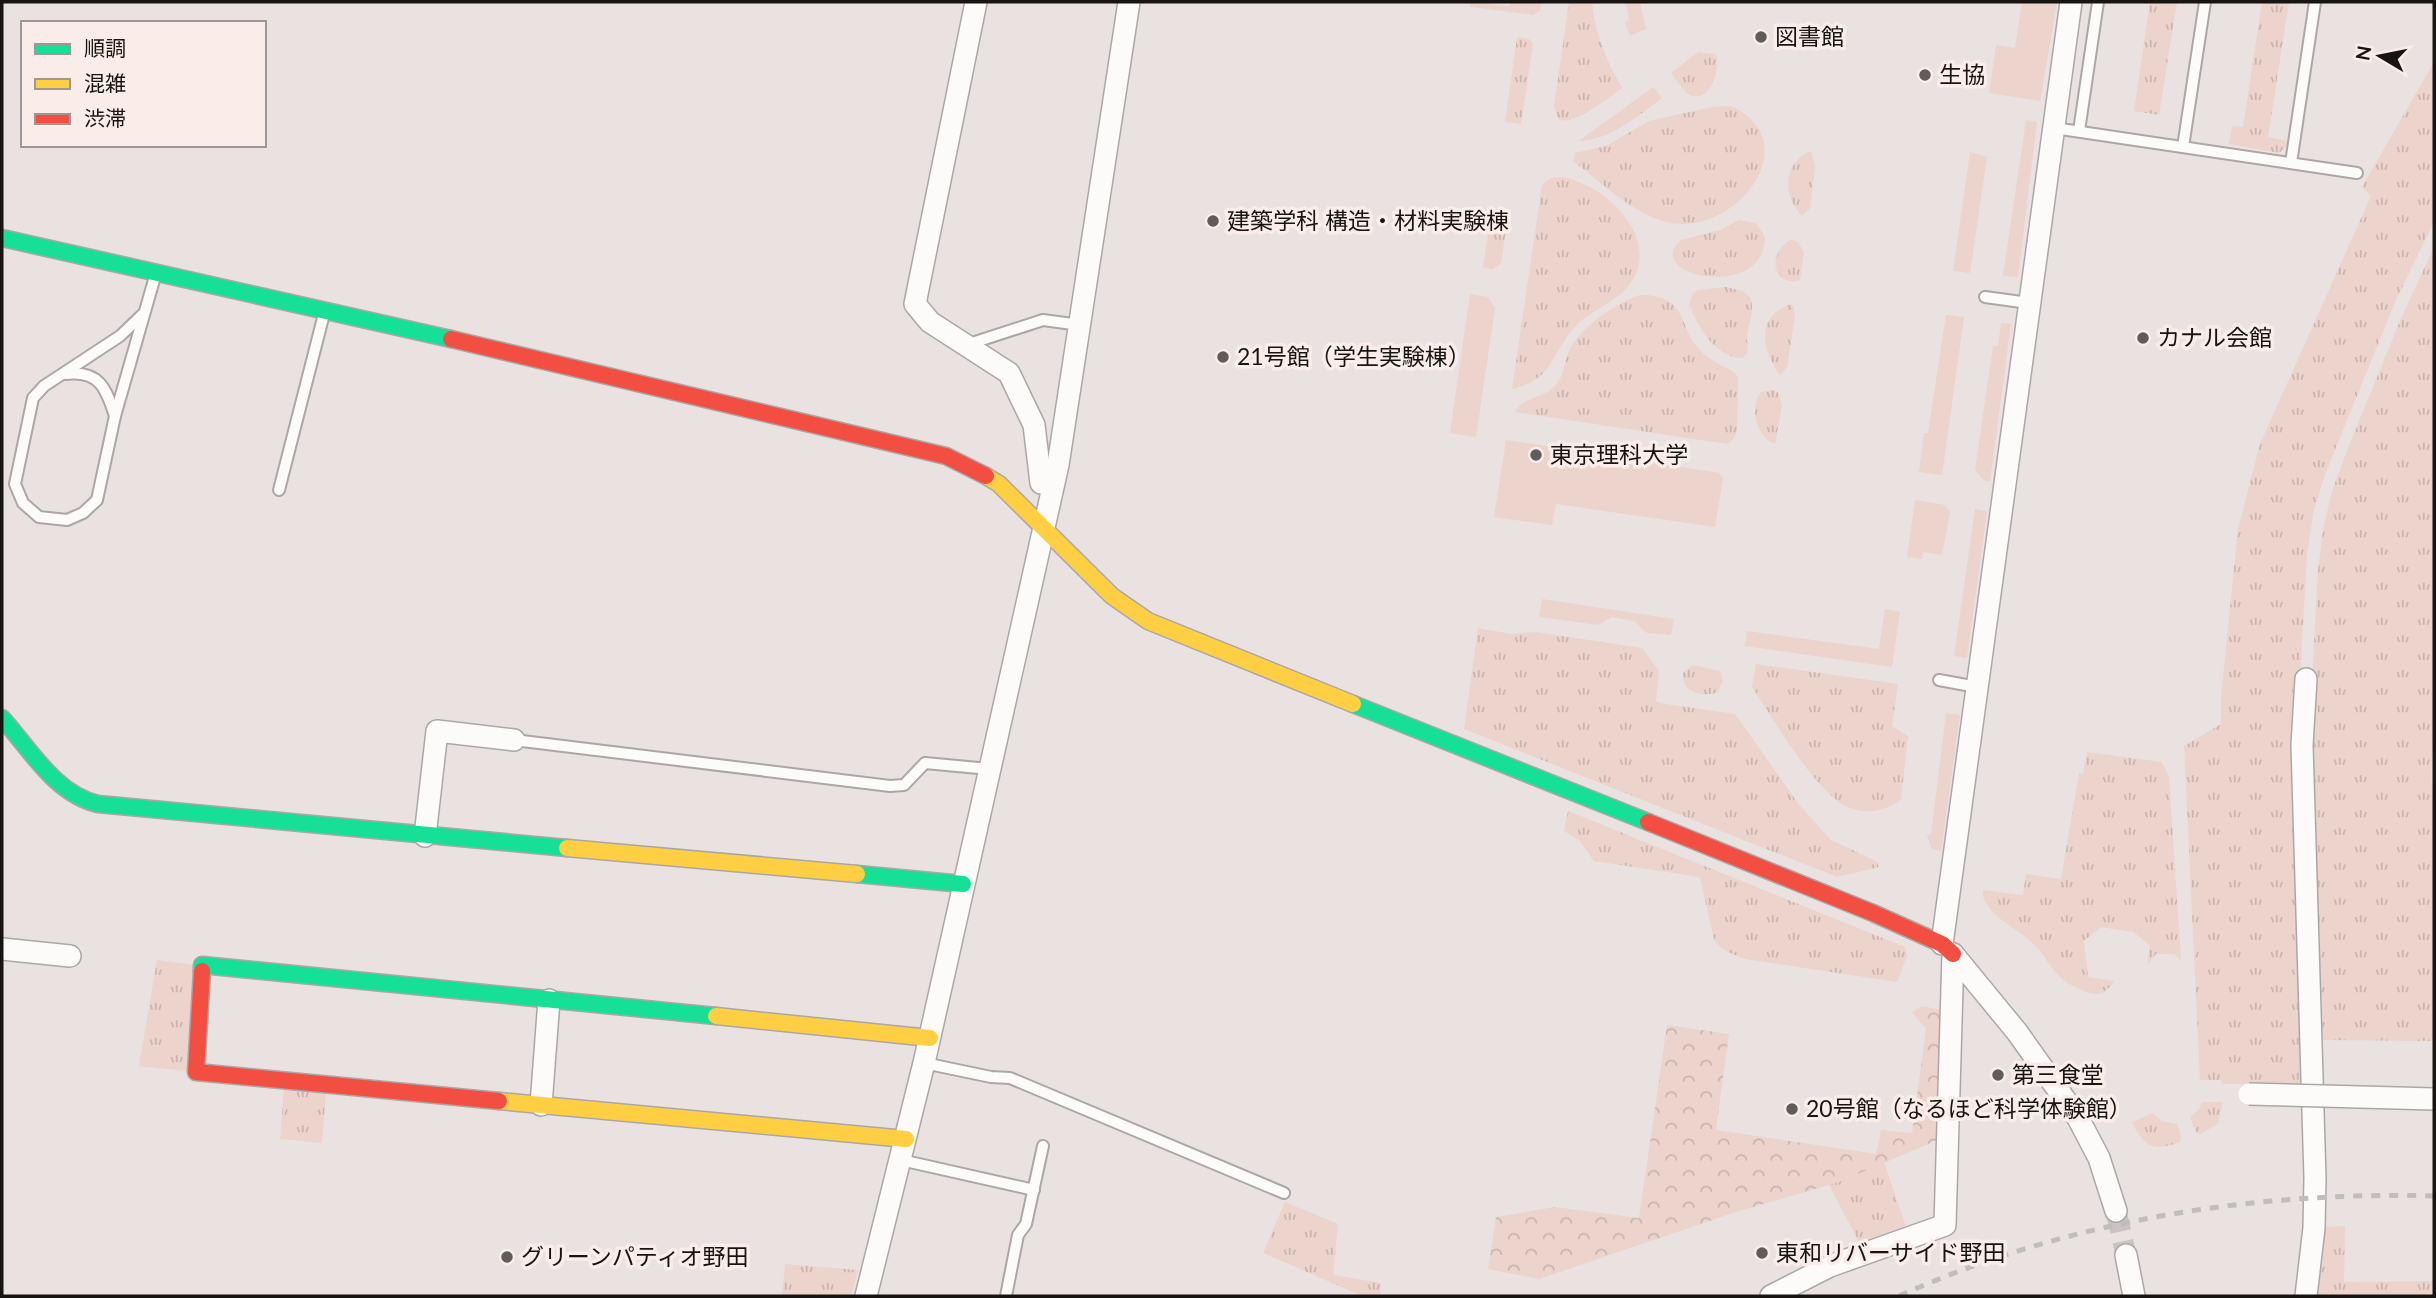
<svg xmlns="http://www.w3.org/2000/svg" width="2436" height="1298" font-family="Lato,'Noto Sans JP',sans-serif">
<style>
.grass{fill:url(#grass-tufts)}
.forest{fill:url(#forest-crowns)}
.garden{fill:#ecd3cc}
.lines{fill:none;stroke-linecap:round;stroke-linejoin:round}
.street-tunnel{stroke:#cac3c1;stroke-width:21;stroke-dasharray:21 10;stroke-linecap:butt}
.lane-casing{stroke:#aca7a6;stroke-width:14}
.street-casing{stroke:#aca7a6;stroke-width:24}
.fast-casing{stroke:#aca7a6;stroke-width:19}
.slow-casing{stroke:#aca7a6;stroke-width:19}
.jam-casing{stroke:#aca7a6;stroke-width:19}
.lane{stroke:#fcfbfa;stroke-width:10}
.street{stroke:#fcfbfa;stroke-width:21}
.fast{stroke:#16e098;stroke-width:16}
.slow{stroke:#ffcf43;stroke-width:16}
.jam{stroke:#f24e42;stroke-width:16}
.rail{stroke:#bfbdbd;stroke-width:5;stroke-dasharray:9 9;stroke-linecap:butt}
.street-bridge-casing{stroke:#aca7a6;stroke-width:24;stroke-linecap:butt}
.street-bridge{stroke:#fcfbfa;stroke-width:21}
.poi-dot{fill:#615c5a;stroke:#faede9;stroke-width:2.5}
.labels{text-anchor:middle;stroke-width:7;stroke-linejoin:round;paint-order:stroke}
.poi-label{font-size:23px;fill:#181412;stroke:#faede9;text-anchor:start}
</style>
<defs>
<pattern id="grass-tufts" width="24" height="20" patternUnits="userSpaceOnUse" patternTransform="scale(1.75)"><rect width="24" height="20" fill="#ecd3cc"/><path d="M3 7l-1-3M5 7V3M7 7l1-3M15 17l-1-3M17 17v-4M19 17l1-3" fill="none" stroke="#cab4ae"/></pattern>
<pattern id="forest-crowns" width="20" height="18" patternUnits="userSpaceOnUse" patternTransform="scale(1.75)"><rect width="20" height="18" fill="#ecd3cc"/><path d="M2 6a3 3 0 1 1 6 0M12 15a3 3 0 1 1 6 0" fill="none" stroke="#cab4ae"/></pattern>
</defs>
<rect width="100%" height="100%" fill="#e9e2e0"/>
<g class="grass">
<path d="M 1569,2 L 1592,2 C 1595,33 1606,61 1622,88 C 1608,98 1576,125 1559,120 L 1554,106 Z"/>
<polygon points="2150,2 2177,2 2159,115 2134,111"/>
<polygon points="2262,2 2289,2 2268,137 2287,141 2287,146 2279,153 2229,144 2232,126 2243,127"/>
<polygon points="1517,37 1529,39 1533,44 1521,124 1505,122"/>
<path d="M 1698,52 L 1716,54 C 1721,69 1710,104 1690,95 C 1683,91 1676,79 1671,73 Z"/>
<polygon points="2434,62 2434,222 2396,300 2324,477 2314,510 2307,553 2299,697 2304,1085 2223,1084 2221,1080 2200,1080 2184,746 2221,724 2221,696 2238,529 2260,444 2371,196 2362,187"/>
<path d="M 1653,87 L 1662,98 C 1638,116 1610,140 1579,141 Z"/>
<path d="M 1731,106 C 1810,142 1734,239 1667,222 C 1633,214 1601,182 1573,161 L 1575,153 L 1606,146 L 1649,121 L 1712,107 Z"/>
<path d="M 1808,152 L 1812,153 L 1815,167 L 1810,208 L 1802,216 C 1783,196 1782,166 1808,152 Z"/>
<path d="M 1563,177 C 1606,185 1664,240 1629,285 C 1615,304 1589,310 1574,328 C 1550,354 1554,380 1512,389 L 1542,185 L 1551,178 Z"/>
<polygon points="1492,207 1509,209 1501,264 1493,269 1483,268"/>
<path d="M 1739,220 L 1756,223 L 1765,237 C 1765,302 1640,276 1681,240 L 1720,230 Z"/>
<path d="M 1790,240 L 1797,241 L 1804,252 L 1800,280 C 1772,288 1767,254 1790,240 Z"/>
<polygon points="2434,247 2434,732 2431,771 2434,813 2434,1041 2322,1040 2311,698 2318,570 2323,530 2332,491 2348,448 2399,323"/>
<path d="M 1726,287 L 1743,291 L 1751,298 C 1754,312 1749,322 1747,335 C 1747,342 1748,348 1747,354 L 1742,358 C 1714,357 1699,327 1689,305 L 1693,293 L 1698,290 Z"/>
<path d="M 1640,295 C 1690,295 1676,327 1702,352 C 1711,361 1724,366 1735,373 L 1738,377 L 1737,431 L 1732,441 L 1727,444 L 1515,412 C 1524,396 1544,398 1555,386 C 1564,377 1564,362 1569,351 C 1581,326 1615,304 1640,295 Z"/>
<path d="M 1792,304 L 1795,316 L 1787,367 L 1780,375 C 1761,350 1755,315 1792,304 Z"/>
<path d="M 1772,390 L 1778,392 L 1782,405 L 1775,444 C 1756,437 1749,407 1761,392 Z"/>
<polygon points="1478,628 1511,634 1536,632 1642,648 1659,671 1656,700 1659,703 1735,714 1800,806 1831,840 1876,861 1879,867 1837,877 1464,729"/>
<path d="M 1756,664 L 1898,684 L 1892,726 L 1908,736 L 1901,800 C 1886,810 1869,815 1850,808 C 1818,797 1772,717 1752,687 Z"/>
<path d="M 1693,665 L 1720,671 L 1723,681 L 1718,692 C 1703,698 1680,692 1683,673 Z"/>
<path d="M 2087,752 L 2162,762 L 2169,777 L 2181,960 L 2174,954 L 2156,954 L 2147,965 L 2150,945 L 2133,932 L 2101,927 L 2084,941 L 2088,977 L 2114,981 C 2110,987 2105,993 2098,994 C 2087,995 2066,983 2059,976 C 2047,964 2043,951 2028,939 C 2014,927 1980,911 1983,890 L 2023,895 L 2026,874 L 2061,879 L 2079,773 L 2083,774 Z"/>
<path d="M 1568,811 L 1905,947 L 1907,956 L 1897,982 L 1745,959 C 1732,954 1722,951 1714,940 L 1700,877 L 1594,861 L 1579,840 L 1564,831 Z"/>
<polygon points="157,960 195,965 187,1071 139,1066"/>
<polygon points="284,1086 326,1091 322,1143 280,1139"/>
<polygon points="2202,1102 2223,1102 2218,1124 2200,1134 2196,1132 2190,1117 2199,1109"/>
<path d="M 2153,1113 L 2161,1121 L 2177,1124 L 2181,1136 L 2180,1142 C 2154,1152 2143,1147 2132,1122 Z"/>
<polygon points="1884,1162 1907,1230 1860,1244 1829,1185"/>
<polygon points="1285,1202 1338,1224 1333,1275 1381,1283 1380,1296 1362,1296 1263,1253"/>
<polygon points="2345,1226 2344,1282 2434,1281 2434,1296 2314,1296 2323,1251 2324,1227"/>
<polygon points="785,1264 858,1270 851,1296 782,1296"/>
</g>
<polygon class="forest" points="1922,1006 1946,1011 1940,1139 1839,1182 1733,1213 1539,1279 1488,1269 1496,1217 1555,1207 1639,1218 1667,1025 1729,1034 1716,1130 1876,1154 1881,1130 1912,1133 1926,1029 1912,1012"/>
<g class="garden">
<polygon points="1471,2 1509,6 1510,2 1541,2 1540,11 1533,15 1470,7"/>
<polygon points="1620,2 1640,2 1646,29 1630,36 1625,22 1629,20 1626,4"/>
<polygon points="2022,2 2057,2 2040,101 1989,93 1996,45 2015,48"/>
<polygon points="2026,120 2037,122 2018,277 2003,276"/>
<polygon points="1970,152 1987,157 1970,273 1953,271"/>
<polygon points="1470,294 1488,297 1495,308 1476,437 1450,433"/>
<polygon points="1946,315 1964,317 1942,475 1919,472 1924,433 1928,433"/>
<polygon points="2001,323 2011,324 1990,481 1985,481 1975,470 1993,346 1998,346"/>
<polygon points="1506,440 1720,473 1723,478 1715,527 1556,504 1552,525 1494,517"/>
<polygon points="1915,500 1945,505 1950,512 1942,555 1923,552 1922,559 1907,557"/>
<polygon points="1975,509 1987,511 1967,658 1954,656"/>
<polygon points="1542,599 1674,619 1671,635 1647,633 1634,621 1612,617 1598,625 1539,617"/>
<polygon points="1885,609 1900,612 1892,667 1745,646 1747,631 1879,649"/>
<polygon points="1946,713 1960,715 1941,851 1932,849 1927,836 1931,834"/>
</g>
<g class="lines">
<polyline class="street-tunnel" points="2116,1211 2126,1255"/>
<g class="lane-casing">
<g id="lane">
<polyline points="2054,128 2357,173"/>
<polyline points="2079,131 2098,2"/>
<polyline points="2183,147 2205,2"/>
<polyline points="2291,163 2315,2"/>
<polyline points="1985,297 2029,303"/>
<polyline points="143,314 120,336 44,386 33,398 15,484 23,503 39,517 67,520 83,513 97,500 115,416 156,273"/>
<polyline points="966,345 1043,320 1080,325"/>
<path d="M 66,374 C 99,370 106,388 115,416"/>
<polyline points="279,490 325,310"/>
<polyline points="1939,680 1977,687"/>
<polyline points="514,740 890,786 904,785 925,763 989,769"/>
<polyline points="924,1063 991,1077 1010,1078 1284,1193"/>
<polyline points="901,1160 1034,1190"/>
<polyline points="1006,1296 1018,1235 1026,1224 1043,1146"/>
</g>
</g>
<g class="street-casing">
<g id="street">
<polyline points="976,2 915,304 930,322 1009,373 1034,425 1041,483"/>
<polyline points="2306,679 2302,745 2315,1178 2314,1228 2306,1296"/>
<polyline points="425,836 437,731 514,740"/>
<polyline points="1942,944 2071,2"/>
<polyline points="2,949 70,956"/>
<polyline points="1953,954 2017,1032 2078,1118 2099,1158 2116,1211"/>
<polyline points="541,1105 549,1000"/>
<polyline points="2126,1255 2134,1296"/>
<polyline points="866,1296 924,1063 1058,465 1129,2"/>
<polyline points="1771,1296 1830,1266 1945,1225 1953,954"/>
</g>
</g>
<g class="fast-casing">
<g id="fast">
<polyline points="2,238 451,339"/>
<polyline points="1353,704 1648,822"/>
<path d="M 2,718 C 30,749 55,794 98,804 L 567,848"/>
<polyline points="857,874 963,884"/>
<polyline points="202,971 202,965 716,1016"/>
</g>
</g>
<g class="slow-casing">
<g id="slow">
<polyline points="986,476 999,484 1112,596 1148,621 1353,704"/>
<polyline points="567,848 857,874"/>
<polyline points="716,1016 930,1038"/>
<polyline points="499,1101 906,1139"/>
</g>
</g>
<g class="jam-casing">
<g id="jam">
<polyline points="451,339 946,456 986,476"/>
<polyline points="1648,822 1873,913 1942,944 1953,954"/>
<polyline points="202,971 196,1072 499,1101"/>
</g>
</g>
<use href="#lane" class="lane"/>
<use href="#street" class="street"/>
<use href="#fast" class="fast"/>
<use href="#slow" class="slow"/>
<use href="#jam" class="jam"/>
<path class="rail" d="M 1899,1296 C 2066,1221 2252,1191 2434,1196"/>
<g class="street-bridge-casing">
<polyline id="street-bridge" points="2249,1094 2434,1099"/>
</g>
<use href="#street-bridge" class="street-bridge"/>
</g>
<g class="poi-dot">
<circle cx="1761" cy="37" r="7"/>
<circle cx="1925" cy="75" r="7"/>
<circle cx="1213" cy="221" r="7"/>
<circle cx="2143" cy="338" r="7"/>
<circle cx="1223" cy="357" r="7"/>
<circle cx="1536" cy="455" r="7"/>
<circle cx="1998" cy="1075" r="7"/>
<circle cx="1792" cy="1109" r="7"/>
<circle cx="1762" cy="1253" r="7"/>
<circle cx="507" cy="1257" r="7"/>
</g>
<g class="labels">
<g class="poi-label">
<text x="1775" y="45">図書館</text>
<text x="1939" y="83">生協</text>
<text x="1227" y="229">建築学科 構造・材料実験棟</text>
<text x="2157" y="346">カナル会館</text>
<text x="1237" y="365">21号館（学生実験棟）</text>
<text x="1550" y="463">東京理科大学</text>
<text x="2012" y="1083">第三食堂</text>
<text x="1806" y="1117">20号館（なるほど科学体験館）</text>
<text x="1776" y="1261">東和リバーサイド野田</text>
<text x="521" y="1265">グリーンパティオ野田</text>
</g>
</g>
<rect width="2436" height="1298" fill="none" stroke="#181412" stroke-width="7"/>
<rect x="21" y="21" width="245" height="126" fill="#faede9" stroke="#a09693" stroke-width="2"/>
<rect x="35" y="44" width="35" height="10" fill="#16e098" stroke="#a09693" stroke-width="2"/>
<text x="84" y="56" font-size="21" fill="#181412">順調</text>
<rect x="35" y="79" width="35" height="10" fill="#ffcf43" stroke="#a09693" stroke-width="2"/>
<text x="84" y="91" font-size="21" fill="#181412">混雑</text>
<rect x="35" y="114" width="35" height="10" fill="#f24e42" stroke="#a09693" stroke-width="2"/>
<text x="84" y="126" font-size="21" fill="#181412">渋滞</text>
<g transform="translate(2380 56) rotate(280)" stroke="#faede9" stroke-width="5" paint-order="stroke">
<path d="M0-5L12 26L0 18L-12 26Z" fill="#181412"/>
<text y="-10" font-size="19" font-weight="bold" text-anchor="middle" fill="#181412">N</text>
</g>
</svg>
